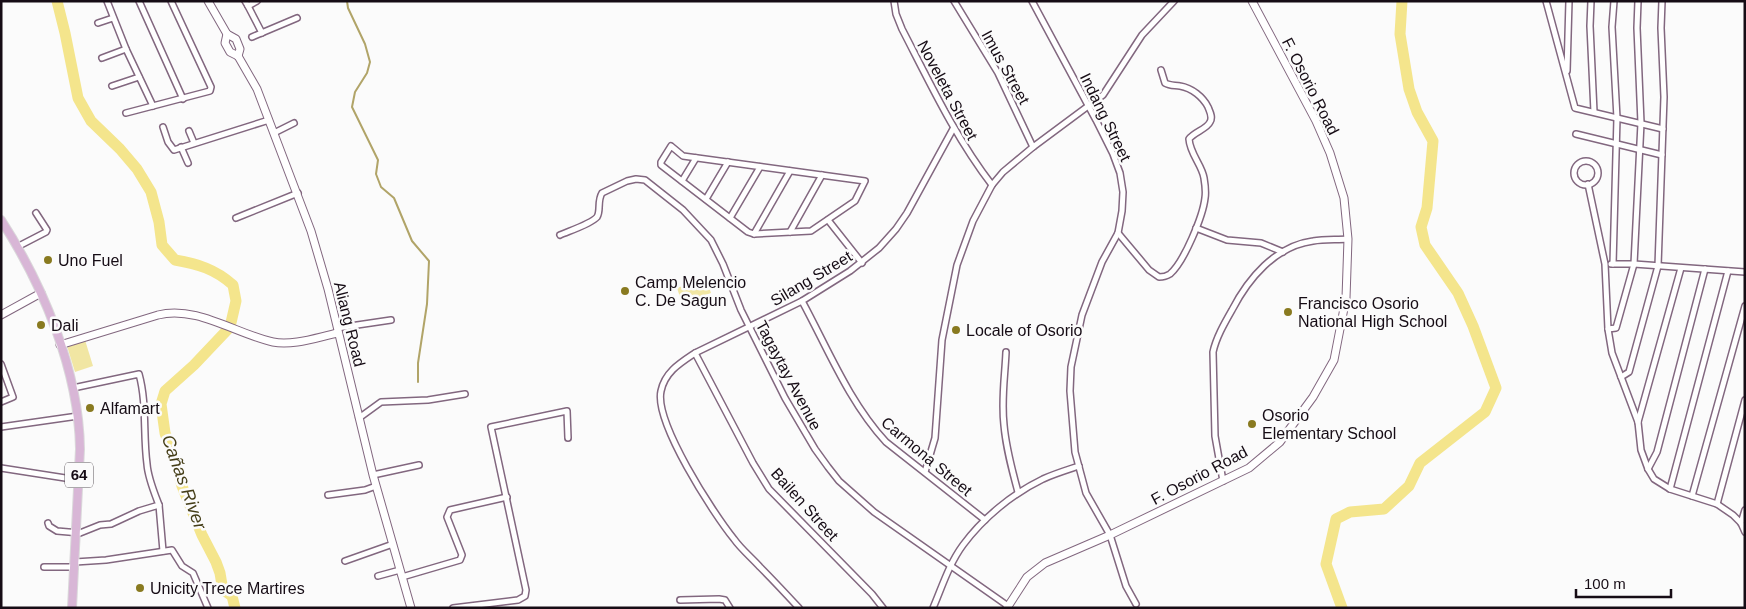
<svg xmlns="http://www.w3.org/2000/svg" width="1746" height="609" font-family="Arial,sans-serif">
<style>
.green{fill:#f1e6a3}
.lines{fill:none;stroke-linecap:round;stroke-linejoin:round}
.stream{stroke:#b1a468;stroke-width:2}
.river{stroke:#f4e58c;stroke-width:11}
.street-casing{stroke:#82677f;stroke-width:8}
.secondary-casing{stroke:#82677f;stroke-width:9}
.primary-casing{stroke:#dad8da;stroke-width:10}
.street{stroke:#fff;stroke-width:5}
.secondary{stroke:#fff;stroke-width:7}
.primary{stroke:#d8b6d6;stroke-width:8}
.poi-dot{fill:#897a20;stroke:#fbfbfb;stroke-width:2}
.labels{text-anchor:middle;stroke-width:5;stroke-linejoin:round;paint-order:stroke}
.shield{fill:#fbfbfb;stroke:#5b545a;stroke-width:1}
.shield-label{font-size:15px;font-weight:bold;fill:#160c15}
.street-label{font-size:16px;fill:#160c15;stroke:#fbfbfb}
.poi-label{font-size:16px;fill:#160c15;stroke:#fbfbfb;text-anchor:start}
.water-label{font-size:18px;font-style:italic;fill:#453e18;stroke:#fbfbfb}
</style>
<rect width="100%" height="100%" fill="#fbfbfb"/>
<g class="green">
<polygon points="706,278 711,293 682,303 677,288"/>
<polygon points="85,340 93,366 75,372 67,346"/>
</g>
<g class="lines">
<polyline class="stream" points="347,1 348,8 365,44 370,62 367,73 355,92 352,107 378,160 376,174 381,187 394,198 412,241 429,261 427,304 418,363 418,382"/>
<g class="river">
<path d="M 57,1 L 65,33 L 78,98 L 91,121 L 120,149 L 137,169 L 151,192 L 159,222 L 162,245 L 175,260 C 198,264 215,269 233,285 L 236,301 L 230,327 L 194,365 L 165,391 L 161,404 L 165,433 L 176,463 L 182,486 L 202,535 L 216,562 L 220,573 L 222,585 L 225,591 L 232,596 L 235,608"/>
<polyline points="1342,608 1326,564 1336,519 1350,512 1384,509 1409,486 1420,463 1485,412 1496,388 1473,326 1458,293 1425,245 1421,227 1427,208 1433,141 1417,112 1409,89 1400,34 1402,1"/>
</g>
<g class="street-casing">
<g id="street">
<polyline points="107,1 126,49 153,106"/>
<polyline points="139,1 183,99"/>
<polyline points="245,1 248,6 257,1"/>
<path d="M 894,1 L 896,14 L 902,29 C 930,83 955,137 992,185"/>
<polyline points="954,1 998,73 1033,147"/>
<polyline points="1032,1 1096,120 1113,154 1120,173 1123,192 1122,211 1118,233 1102,262 1082,315 1071,367 1070,391 1075,452 1086,493 1110,535 1126,586 1136,604"/>
<polyline points="1546,1 1575,108 1663,129"/>
<polyline points="1591,1 1590,26 1594,112"/>
<polyline points="248,6 262,33"/>
<polyline points="98,23 113,18"/>
<polyline points="252,37 297,18"/>
<polyline points="102,58 126,49"/>
<polyline points="1567,71 1569,1"/>
<polyline points="112,86 139,77"/>
<polyline points="126,113 210,91 211,87 171,1"/>
<polyline points="163,127 168,142 174,150 269,120"/>
<polyline points="189,131 194,143"/>
<polyline points="274,133 294,123"/>
<polyline points="1576,134 1662,155"/>
<polygon points="671,146 683,156 865,181 855,201 811,231 754,234 748,232 661,165 661,162"/>
<polyline points="181,147 188,163"/>
<circle cx="1586" cy="173" r="12"/>
<polyline points="682,181 696,158"/>
<polyline points="1588,184 1605,264 1608,329 1612,353 1638,422 1641,450 1648,469 1654,479 1670,489 1717,504 1733,515 1741,523 1745,532"/>
<polyline points="706,199 728,162"/>
<polyline points="236,218 298,193"/>
<polyline points="730,218 760,167"/>
<polyline points="828,220 862,263"/>
<polyline points="1196,228 1227,240 1261,243 1283,252"/>
<polyline points="790,232 822,175"/>
<path d="M 1118,233 L 1149,270 L 1159,277 C 1163,277 1167,276 1170,274 C 1184,262 1203,216 1205,198 C 1206,192 1205,184 1204,178 C 1202,165 1190,154 1189,139 C 1194,132 1207,129 1210,122 C 1213,117 1210,112 1208,107 C 1203,97 1192,88 1180,86 C 1175,85 1170,86 1165,83 L 1161,70"/>
<polyline points="754,234 790,171"/>
<path d="M 560,235 C 569,231 591,224 597,217 C 601,211 597,201 602,193 L 627,181 L 636,179 L 645,180 L 683,210 L 711,240 L 723,264 L 741,310 L 785,398 L 815,449 L 828,467 L 839,481 L 874,512 L 1008,606"/>
<polyline points="17,247 46,232 47,230 36,213"/>
<polyline points="1611,264 1634,264 1745,272"/>
<polyline points="1613,264 1617,118 1612,27 1614,1"/>
<path d="M 802,301 C 828,349 849,402 886,442 L 985,520"/>
<polyline points="337,328 391,320"/>
<polyline points="1608,329 1616,328 1634,264 1641,123 1637,28 1638,1"/>
<path d="M 1006,352 C 1005,376 1001,400 1004,425 C 1006,448 1012,470 1018,492"/>
<polyline points="695,353 753,463 769,489 872,594 883,608"/>
<polyline points="1,364 13,397 1,402"/>
<polyline points="1621,377 1629,372 1658,266 1664,97 1661,28 1662,1"/>
<polyline points="359,418 381,402 428,400 465,394"/>
<polyline points="1638,422 1681,268"/>
<polyline points="1,427 78,416"/>
<polyline points="1,468 78,480"/>
<polyline points="1648,469 1657,452 1705,269"/>
<polyline points="925,472 935,438 942,340 957,265 973,221 992,185 1003,172 1033,147 1103,95 1142,35 1174,1"/>
<polyline points="373,475 419,465"/>
<path d="M 1223,481 L 1215,436 L 1213,352 C 1216,338 1224,324 1232,310 C 1248,279 1275,246 1313,241 C 1325,239 1337,240 1348,239"/>
<polyline points="1670,489 1728,271"/>
<polyline points="328,495 365,490 376,486"/>
<polyline points="1692,496 1745,306"/>
<polyline points="1717,504 1745,400"/>
<polyline points="159,505 163,551"/>
<path d="M 48,523 L 49,526 L 57,531 L 80,533 L 100,525 L 111,524 L 139,511 L 159,505 C 154,492 148,478 147,464 C 143,434 147,403 139,374 L 73,388"/>
<polyline points="1741,523 1745,510"/>
<polyline points="345,561 393,544"/>
<polyline points="75,562 106,560 172,550 182,566 193,573 208,608"/>
<polyline points="44,567 75,567"/>
<polyline points="378,576 400,570"/>
<polyline points="402,577 460,560 462,555 447,517 450,510 507,497"/>
<polyline points="680,600 719,599 725,600 730,608"/>
<polyline points="453,608 518,600 525,596 526,590 491,427 567,411 568,438"/>
<path d="M 799,608 C 786,594 773,580 760,567 C 751,557 741,549 734,539 C 713,513 654,422 661,391 C 665,372 680,363 695,353 L 802,301 L 850,271 L 879,248 L 896,229 L 907,213 L 953,129"/>
<path d="M 933,608 C 942,587 949,564 963,545 C 983,518 1012,494 1043,479 C 1054,474 1067,470 1079,466"/>
</g>
</g>
<g class="secondary-casing">
<g id="secondary">
<polyline points="208,1 227,34 236,39 240,49 238,56"/>
<polyline points="227,34 225,43 230,52 238,56"/>
<polyline points="238,56 257,89 311,231 328,289 373,475 411,608"/>
<polyline points="1,315 41,293"/>
<path d="M 60,345 L 158,315 C 196,305 236,334 273,342 C 293,346 318,337 338,333"/>
<polyline points="1007,608 1027,577 1045,563 1110,535 1249,468 1280,442 1313,397 1334,360 1346,298 1348,239 1344,198 1330,153 1316,121 1252,1"/>
</g>
</g>
<g class="primary-casing">
<path id="primary" d="M 1,220 C 43,285 79,371 80,449 L 72,608"/>
</g>
<use href="#street" class="street"/>
<use href="#secondary" class="secondary"/>
<use href="#primary" class="primary"/>
</g>
<g class="poi-dot">
<circle cx="48" cy="260" r="5"/>
<circle cx="625" cy="291" r="5"/>
<circle cx="1288" cy="312" r="5"/>
<circle cx="41" cy="325" r="5"/>
<circle cx="956" cy="330" r="5"/>
<circle cx="90" cy="408" r="5"/>
<circle cx="1252" cy="424" r="5"/>
<circle cx="140" cy="588" r="5"/>
</g>
<g class="labels">
<rect class="shield" x="65" y="462.5" width="28" height="25" rx="4"/>
<g class="shield-label">
<text x="79" y="480">64</text>
</g>
<g class="street-label">
<text transform="translate(1006 67) rotate(61)" y="6">Imus Street</text>
<text transform="translate(1311 86) rotate(63)" y="6">F. Osorio Road</text>
<text transform="translate(948 90) rotate(62)" y="6">Noveleta Street</text>
<text transform="translate(1106 117) rotate(64)" y="6">Indang Street</text>
<text transform="translate(811 278) rotate(-31)" y="6">Silang Street</text>
<text transform="translate(350 324) rotate(76)" y="6">Aliang Road</text>
<text transform="translate(789 375) rotate(62)" y="6">Tagaytay Avenue</text>
<text transform="translate(927 456) rotate(40)" y="6">Carmona Street</text>
<text transform="translate(1199 475) rotate(-28)" y="6">F. Osorio Road</text>
<text transform="translate(805 504) rotate(48)" y="6">Bailen Street</text>
</g>
<g class="poi-label">
<text x="58" y="266">Uno Fuel</text>
<text x="635" y="288">Camp Melencio<tspan x="635" dy="18">C. De Sagun</tspan></text>
<text x="1298" y="309">Francisco Osorio<tspan x="1298" dy="18">National High School</tspan></text>
<text x="51" y="331">Dali</text>
<text x="966" y="336">Locale of Osorio</text>
<text x="100" y="414">Alfamart</text>
<text x="1262" y="421">Osorio<tspan x="1262" dy="18">Elementary School</tspan></text>
<text x="150" y="594">Unicity Trece Martires</text>
</g>
<g class="water-label">
<text transform="translate(184 482) rotate(70)" y="6">Cañas River</text>
</g>
</g>
<rect width="1746" height="609" fill="none" stroke="#160c15" stroke-width="5"/>
<path d="M1576 589v8h95v-8" fill="none" stroke="#160c15" stroke-width="2.5"/>
<text x="1584" y="589" font-size="15" fill="#160c15" stroke="#fbfbfb" stroke-width="4" paint-order="stroke">100 m</text>
</svg>
